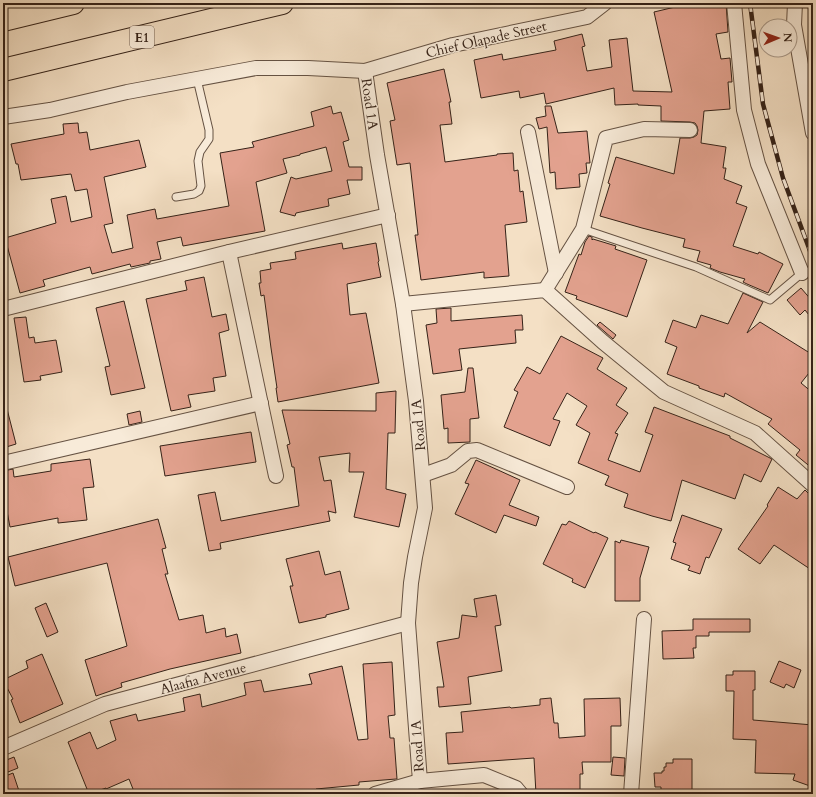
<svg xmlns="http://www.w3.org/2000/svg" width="816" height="797" font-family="Cardo,serif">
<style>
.building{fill:#e3a28f;stroke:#352218}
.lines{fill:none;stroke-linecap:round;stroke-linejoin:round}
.lane-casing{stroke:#655243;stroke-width:9}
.street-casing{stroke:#655243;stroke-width:16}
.highway-casing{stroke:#352218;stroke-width:24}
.lane{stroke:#f8ebd9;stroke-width:7}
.street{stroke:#f8ebd9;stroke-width:14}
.highway{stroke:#f4e0c5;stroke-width:22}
.rail-casing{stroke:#352218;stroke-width:4.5}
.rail{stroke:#f8ebd9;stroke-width:3;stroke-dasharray:9;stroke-linecap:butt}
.labels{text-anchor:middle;stroke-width:3;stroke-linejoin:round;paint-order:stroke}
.shield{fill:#f8ebd9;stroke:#705e52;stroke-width:1}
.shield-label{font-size:13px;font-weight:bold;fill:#352218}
.street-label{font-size:14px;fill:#352218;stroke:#f8ebd9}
</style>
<rect width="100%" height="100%" fill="#f4e0c5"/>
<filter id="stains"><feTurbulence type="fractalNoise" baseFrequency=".005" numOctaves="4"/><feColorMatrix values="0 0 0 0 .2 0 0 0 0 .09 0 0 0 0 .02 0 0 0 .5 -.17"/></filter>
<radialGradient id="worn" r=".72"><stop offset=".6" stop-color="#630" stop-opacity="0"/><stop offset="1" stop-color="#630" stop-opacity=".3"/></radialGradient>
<g class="building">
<polygon points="692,3 726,3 728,32 716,34 721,59 730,58 732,82 728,82 730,109 704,111 701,143 726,147 723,168 726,168 724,179 742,186 736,203 747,207 733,246 758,254 759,252 783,264 768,293 747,284 743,282 745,279 720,272 710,268 711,265 697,261 700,251 683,247 685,239 642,228 600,216 610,184 608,183 616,157 674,174 680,138 690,138 694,137 697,135 698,130 697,126 695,123 690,122 661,121 661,106 638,105 638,104 615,105 614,88 546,104 544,93 520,98 519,91 481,98 474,60 502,54 503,60 556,50 554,41 582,34 585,46 582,47 587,71 612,67 609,40 627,38 633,91 672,92 654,12"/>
<polygon points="444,69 451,102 449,102 452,124 440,125 445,162 497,155 497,154 513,153 514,171 518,170 520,192 523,191 527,222 505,225 509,276 484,278 484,272 421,280 415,235 418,235 410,163 397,165 390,121 395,120 387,83"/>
<polygon points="331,106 333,114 341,112 349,140 343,142 349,167 362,167 362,180 347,180 350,194 328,199 329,206 296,213 295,216 280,212 291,177 296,179 332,171 326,147 300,154 300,155 283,159 287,173 256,182 265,231 183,246 181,237 157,242 161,259 150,261 150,263 131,267 130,264 92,274 90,267 43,280 45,286 20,293 5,238 56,223 51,199 66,196 71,222 92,217 87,189 75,191 71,174 21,180 18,164 16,164 11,144 64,134 63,124 78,123 79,133 87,132 90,150 139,140 146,167 104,177 113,223 104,225 112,253 133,248 127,215 155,209 157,219 229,206 220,153 254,147 252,142 314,126 311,112"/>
<polygon points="545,106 551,106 558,133 587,131 590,163 586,163 587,173 579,174 580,187 556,189 555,172 550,173 547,127 539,129 536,118 546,116"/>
<polygon points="589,236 592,237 592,240 593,239 616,246 615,249 647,260 627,317 576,299 577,296 565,292 579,254 581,255 585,242"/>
<polygon points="342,243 343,249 376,243 379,261 378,262 381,277 347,284 350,315 366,313 379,383 278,402 276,388 277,388 271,348 264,295 261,296 259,283 261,283 260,271 271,269 270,263 296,259 295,252"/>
<polygon points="204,277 212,317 226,314 229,330 219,333 226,376 213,378 215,391 188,395 191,407 171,411 146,299 187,290 185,281"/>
<polygon points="801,288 813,302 813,320 805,310 800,315 787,300"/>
<polygon points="743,293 763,302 747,333 760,322 813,355 813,368 801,383 813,393 813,469 796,455 800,450 768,424 772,419 725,393 724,397 699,388 699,386 667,374 677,347 665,342 673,320 696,328 701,315 728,324"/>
<polygon points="124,301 145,388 111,395 105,367 110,366 96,308"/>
<polygon points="451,308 451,321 522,315 523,330 515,330 516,343 459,349 462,370 433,374 426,325 437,323 436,309"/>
<polygon points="26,317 29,338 34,337 35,343 56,340 62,372 40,376 41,380 24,382 14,318"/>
<polygon points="600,322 616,335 613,339 597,325"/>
<polygon points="561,336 603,358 597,369 627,388 616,405 628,413 615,433 618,434 608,460 640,472 653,435 645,432 654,407 730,436 730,438 772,459 761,482 744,474 735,499 682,480 671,521 652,516 624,507 628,494 605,485 609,476 578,463 590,433 576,425 587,406 567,393 553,419 560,421 550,446 504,427 518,392 514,390 527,367 540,374"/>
<polygon points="468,368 473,368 479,418 470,419 470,442 448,443 448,428 444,429 441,395 465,392"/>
<polygon points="396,391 395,433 388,433 386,489 406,494 399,527 354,517 364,472 349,472 350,453 319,457 324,481 331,480 336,513 328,511 330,521 220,543 221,549 209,551 198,495 215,492 221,521 299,506 294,467 292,467 287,445 290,444 282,410 376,411 376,393"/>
<polygon points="3,409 7,409 16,444 3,448"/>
<polygon points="140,411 142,422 129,425 127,414"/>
<polygon points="251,432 256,462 165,476 160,446"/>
<polygon points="90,459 94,487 83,488 87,520 58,523 58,518 10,527 3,490 3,471 13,469 14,477 51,471 51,464"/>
<polygon points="476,460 520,480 509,505 539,517 536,526 504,515 496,533 455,514 469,484 465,483"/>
<polygon points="778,487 797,499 805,490 813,498 813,571 774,545 760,564 738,549 768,506 767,505"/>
<polygon points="682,515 722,529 709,558 706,557 700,574 688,570 690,566 671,559 676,543 673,542"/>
<polygon points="158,519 166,548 162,549 168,574 165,574 179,620 203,615 206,633 225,628 226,637 237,634 241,653 170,669 121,683 122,687 96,696 85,660 127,646 107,563 15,586 8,557"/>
<polygon points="569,521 594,533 595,532 608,538 585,588 572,582 573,579 543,564 562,524 566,525"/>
<polygon points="621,540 649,547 640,578 640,601 615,601 615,541 620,543"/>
<polygon points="319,551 325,575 340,571 349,609 326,615 326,617 299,623 290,586 293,586 286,559"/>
<polygon points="496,595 501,625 495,626 502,671 468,677 471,704 439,707 437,687 444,687 437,642 459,638 462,615 477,617 474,599"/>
<polygon points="46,603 58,632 47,637 35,608"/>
<polygon points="693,619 750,619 750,632 709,632 709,636 696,636 696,648 693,648 694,658 663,659 662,631 693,630"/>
<polygon points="42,654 63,704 20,723 11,700 13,699 3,680 28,668 26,661"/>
<polygon points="779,661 801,670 794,688 786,684 784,688 770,682"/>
<polygon points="392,662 395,715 388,716 390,738 394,738 397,779 396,779 359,782 359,785 316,789 317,794 135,794 129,779 106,789 106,788 89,794 68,742 90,732 97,749 116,740 110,721 136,714 138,721 185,711 183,698 200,694 202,707 232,699 246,695 244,683 261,680 264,692 312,684 309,674 342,666 358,740 368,739 363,664"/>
<polygon points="733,671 755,671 755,690 753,690 753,720 813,725 813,777 810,786 793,780 795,774 755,773 756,740 733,739 734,691 726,691 726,675 733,675"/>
<polygon points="551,698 554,723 558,723 559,738 585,736 584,699 620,698 621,726 611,726 611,762 582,762 583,774 580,774 580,794 536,794 534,758 448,764 446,733 463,732 461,712 510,707 511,708 540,705 540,699"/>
<polygon points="14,757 18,768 8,772 4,761"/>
<polygon points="613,757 625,758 624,776 611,775"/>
<polygon points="673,759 692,759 692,794 661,794 661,787 655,787 654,773 662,773 662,771 664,771 664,767 666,767 666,763 673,763"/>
<polygon points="13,773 20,794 3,794 3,777"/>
</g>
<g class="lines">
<g class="lane-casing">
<g id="lane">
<polyline points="176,197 194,194 199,191 201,186 198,161 200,152 209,139 209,130 197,79"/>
<polyline points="583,229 696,267 770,300 802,273 813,270"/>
</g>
</g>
<g class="street-casing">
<g id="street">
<polyline points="734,3 744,110 758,164 802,273"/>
<polyline points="795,3 794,25 813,133"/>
<polyline points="365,71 377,155 403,304 416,401 425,508 415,557 411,583 408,623 420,781"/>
<polyline points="3,117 50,110 127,92 256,68 308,68 365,71 453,45 587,17 605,3"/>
<polyline points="528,132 556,273"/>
<polyline points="229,252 276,476"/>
<polyline points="545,290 583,229 606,138 644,129 690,130"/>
<polyline points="403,304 545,290 603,342 664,392 755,433 813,485"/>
<polyline points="3,309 229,252 388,215"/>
<polyline points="3,463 261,403"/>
<polyline points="423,475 451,465 468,451 477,450 567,487"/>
<polyline points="3,748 105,704 408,623"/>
<polyline points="375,794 420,781 484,775 516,788 521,794"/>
<polyline points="631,794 644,619"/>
</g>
</g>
<g class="highway-casing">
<g id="highway">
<polyline points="3,20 73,3"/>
<polyline points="3,70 282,3"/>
</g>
</g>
<use href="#lane" class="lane"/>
<use href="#street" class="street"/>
<use href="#highway" class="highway"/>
<g class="rail-casing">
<polyline id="rail" points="750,3 763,104 783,178 813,259"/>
</g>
<use href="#rail" class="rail"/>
</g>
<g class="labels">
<rect class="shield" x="130" y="26" width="24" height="22" rx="3"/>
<g class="shield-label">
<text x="142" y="42">E1</text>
</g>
<g class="street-label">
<text transform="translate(486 39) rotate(-13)" y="5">Chief Olapade Street</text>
<text transform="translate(370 104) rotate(82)" y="5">Road 1A</text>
<text transform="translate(418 425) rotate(-95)" y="5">Road 1A</text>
<text transform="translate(203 678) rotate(-15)" y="5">Alaafia Avenue</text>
<text transform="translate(417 746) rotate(-94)" y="5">Road 1A</text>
</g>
</g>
<rect width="816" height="797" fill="none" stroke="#f4e0c5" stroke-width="16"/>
<rect x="4" y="4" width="808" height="789" fill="none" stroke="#352218" stroke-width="2"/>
<rect x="8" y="8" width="800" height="781" fill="none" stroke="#352218"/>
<g transform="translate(778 38) rotate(88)"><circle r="19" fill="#f8ebd9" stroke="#aa9b8c"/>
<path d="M0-3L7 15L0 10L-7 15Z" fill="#8f2418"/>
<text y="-6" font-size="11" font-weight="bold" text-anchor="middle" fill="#352218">N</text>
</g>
<rect width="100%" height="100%" filter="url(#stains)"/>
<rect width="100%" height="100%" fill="url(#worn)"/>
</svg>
